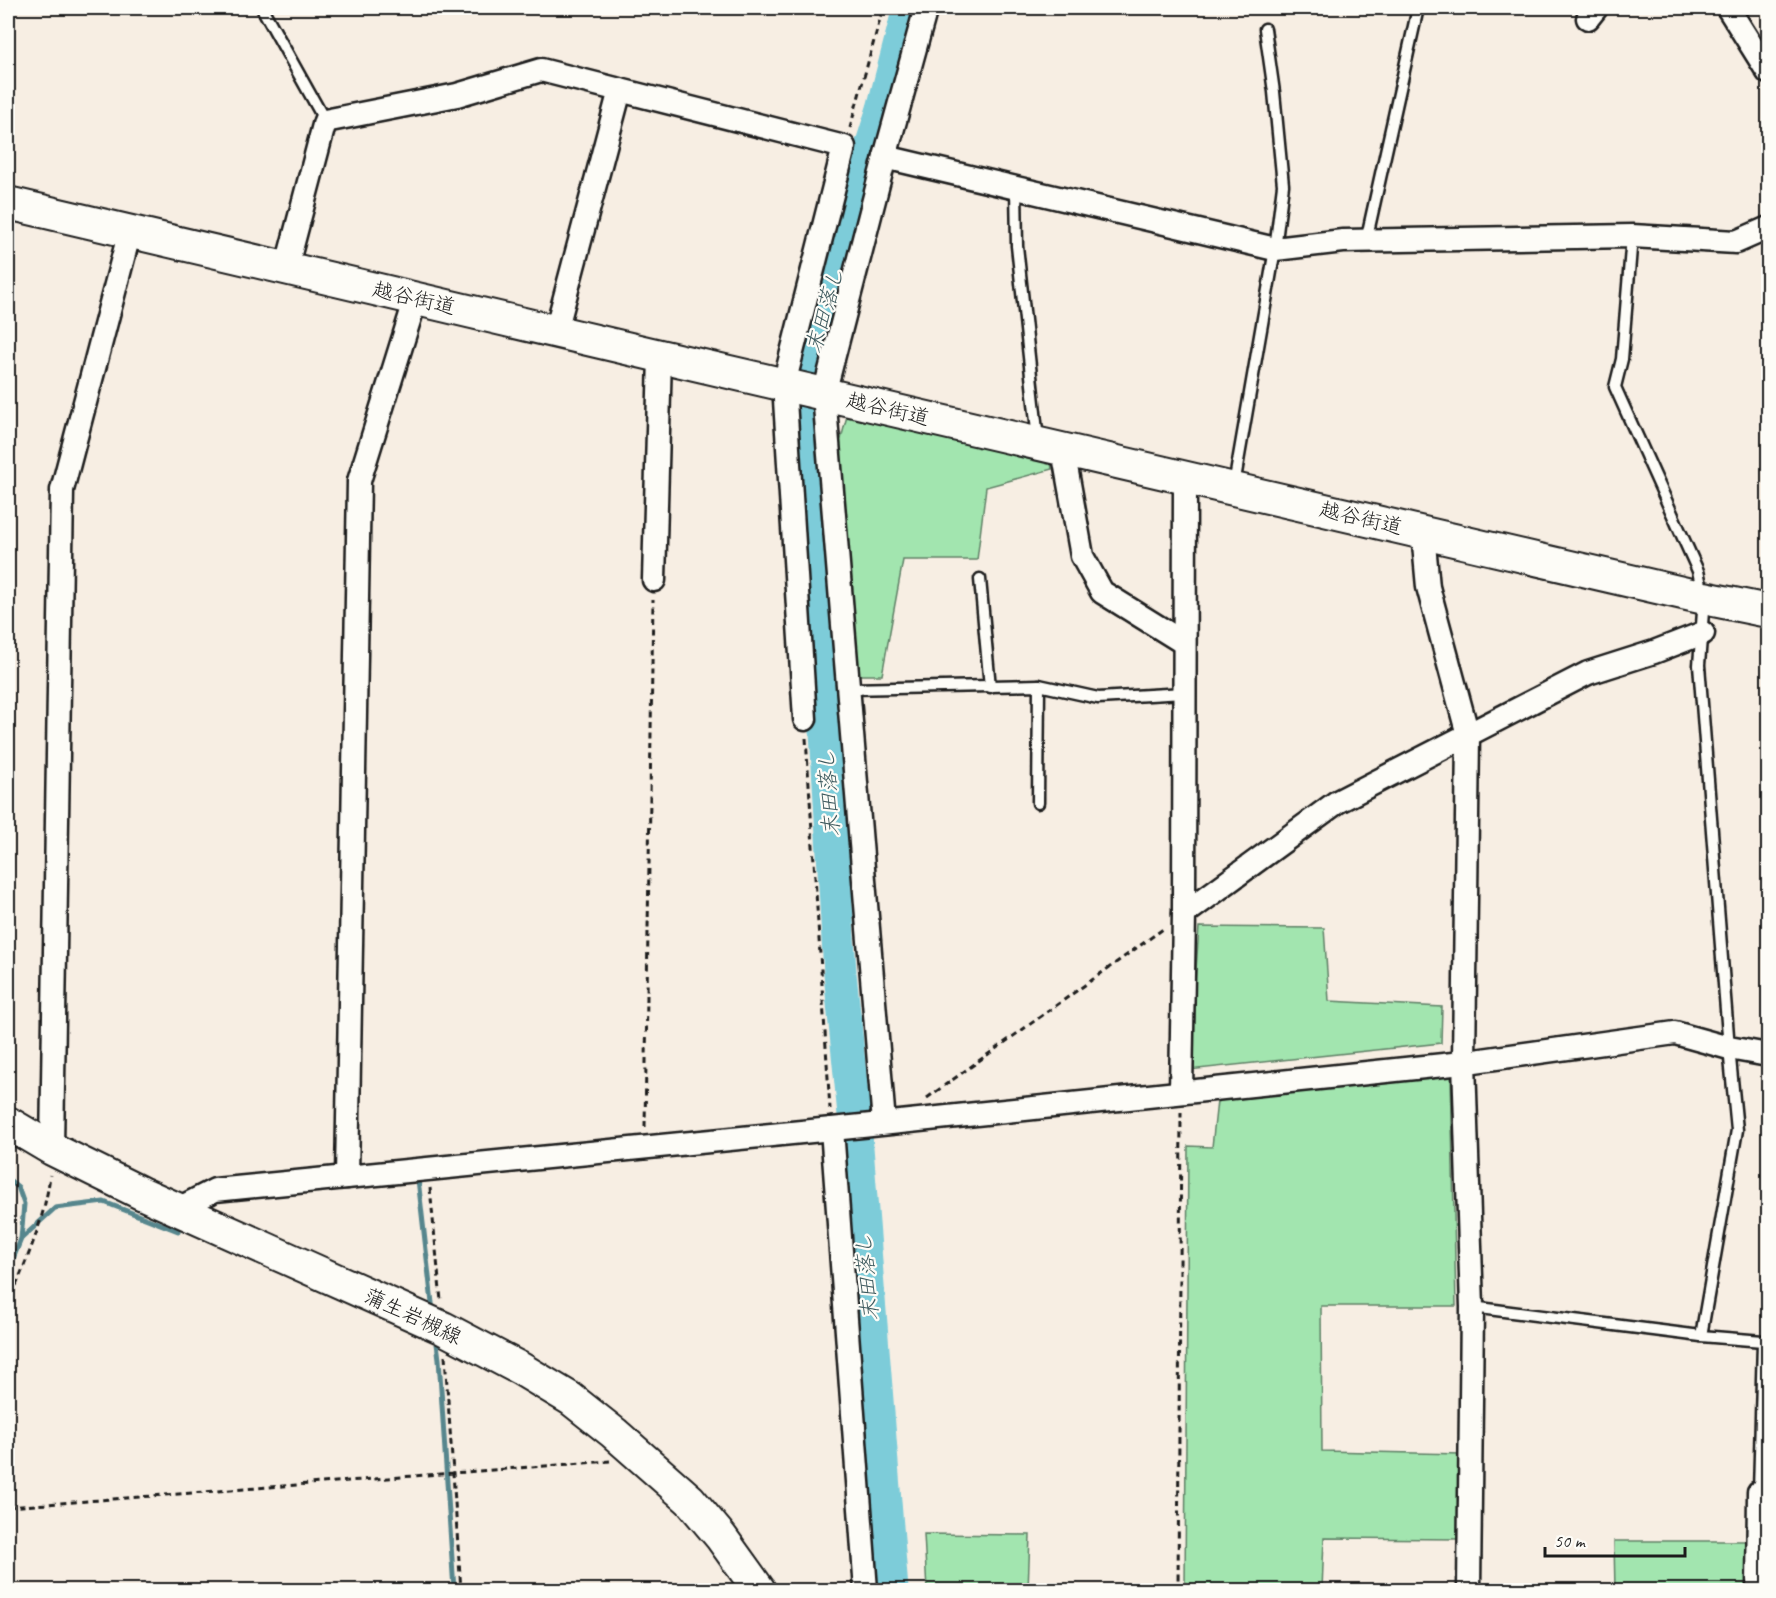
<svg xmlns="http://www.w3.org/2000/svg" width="1776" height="1598" font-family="Caveat,'Klee One',sans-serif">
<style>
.green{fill:#a2e5af;stroke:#5f8066;stroke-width:1.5}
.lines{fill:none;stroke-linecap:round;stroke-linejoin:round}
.stream{stroke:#56868d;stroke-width:5}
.river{stroke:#7dccd9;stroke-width:33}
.lane-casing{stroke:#1c1c1c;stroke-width:15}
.street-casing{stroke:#1c1c1c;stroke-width:27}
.secondary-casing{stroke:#1c1c1c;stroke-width:36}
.path{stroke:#1c1c1c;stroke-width:3;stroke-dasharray:6 4.5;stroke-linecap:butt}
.lane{stroke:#fdfcf7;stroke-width:10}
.street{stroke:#fdfcf7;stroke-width:22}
.secondary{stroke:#fdfcf7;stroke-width:32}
.labels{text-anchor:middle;stroke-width:4.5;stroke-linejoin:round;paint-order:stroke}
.street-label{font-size:21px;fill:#1c1c1c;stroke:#fdfcf7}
.water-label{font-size:22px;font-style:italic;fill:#3e5a5e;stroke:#fdfcf7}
</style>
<rect width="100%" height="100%" fill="#f7eee3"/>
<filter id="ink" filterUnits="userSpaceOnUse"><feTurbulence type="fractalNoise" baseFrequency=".0167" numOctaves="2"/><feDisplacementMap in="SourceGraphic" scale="12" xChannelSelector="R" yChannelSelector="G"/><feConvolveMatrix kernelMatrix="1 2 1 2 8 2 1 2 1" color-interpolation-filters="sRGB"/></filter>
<g filter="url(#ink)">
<g class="green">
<polygon points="847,416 1051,463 1052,469 986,487 977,560 903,560 882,675 856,675 831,439 841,439"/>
<polygon points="1199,927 1324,928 1329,1001 1442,1007 1441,1043 1189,1070"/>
<polygon points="1451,1076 1456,1306 1321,1306 1322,1451 1461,1454 1461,1539 1324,1538 1322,1590 1185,1590 1188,1146 1212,1147 1217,1101"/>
<polygon points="924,1534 1030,1535 1028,1590 927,1590"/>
<polygon points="1614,1541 1748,1541 1748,1590 1615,1590"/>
</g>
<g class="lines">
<g class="stream">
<polyline points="8,1179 18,1187 24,1204 21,1239 8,1271"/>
<polyline points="418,1179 433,1312"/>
<polyline points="21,1239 55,1208 104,1202 178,1231"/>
<polyline points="436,1336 439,1359 454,1590"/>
</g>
<polyline class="river" points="892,1590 856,1135 840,973 820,628 803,423 807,371 850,213 883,109 909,8"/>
<g class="lane-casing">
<g id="lane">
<polyline points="262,8 325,121"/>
<polyline points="1016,188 1017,246 1038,440"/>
<polyline points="1632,236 1622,359 1615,387 1698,571 1704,598 1699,665 1729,1048 1737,1130 1701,1336"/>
<polyline points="1366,241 1418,8"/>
<polyline points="1234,485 1275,249 1283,185 1274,92 1265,29"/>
<polyline points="980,579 990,687"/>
<polyline points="848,689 1039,685 1098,698 1184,693"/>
<polyline points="1038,803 1039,685"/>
<polyline points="1472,1307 1701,1336 1763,1341 1759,1492"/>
</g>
</g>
<g class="street-casing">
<g id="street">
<polyline points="1728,8 1768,72"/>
<polyline points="1588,18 1596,8"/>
<polyline points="885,157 1275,249 1343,241 1632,236 1736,242 1768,228"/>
<polyline points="286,269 325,121 457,95 541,70 844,147 784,384 805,719"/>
<polyline points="556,331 620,90"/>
<polyline points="1063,450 1082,556 1102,592 1184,643"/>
<polyline points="1423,533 1428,587 1468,735 1464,1062 1472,1307 1469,1590"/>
<polyline points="654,580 660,356"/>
<polyline points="1184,914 1337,802 1588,673 1654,652 1703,633"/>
<polyline points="1181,1092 1184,914 1185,477"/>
<polyline points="884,1123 824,394 885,157 926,8"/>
<polyline points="832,1129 866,1590"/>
<polyline points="52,1149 62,490 130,231"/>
<polyline points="347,1177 359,481 416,298"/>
<polyline points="178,1209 215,1190 862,1126 1453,1064 1675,1033 1729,1048 1768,1055"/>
<polyline points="1758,1590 1759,1492"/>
</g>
</g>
<g class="secondary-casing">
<g id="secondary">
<polyline points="8,203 660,356 1704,598 1768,611"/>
<polyline points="8,1123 52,1149 141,1193 443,1328 521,1369 571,1399 614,1433 690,1500 721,1537 759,1590"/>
</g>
</g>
<g class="path">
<polyline points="850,128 883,8"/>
<polyline points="806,738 830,1109"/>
<polyline points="927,1098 1163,929"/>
<polyline points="645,1127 653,600"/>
<polyline points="430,1188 441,1301"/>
<path d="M 8,1305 C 25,1263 45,1220 50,1175"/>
<polyline points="445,1356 461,1590"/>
<polyline points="8,1507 610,1461"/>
<polyline points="1178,1590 1181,1112"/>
</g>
<use href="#lane" class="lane"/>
<use href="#street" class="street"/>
<use href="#secondary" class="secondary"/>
</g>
</g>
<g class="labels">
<g class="street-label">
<text transform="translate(414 298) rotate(13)" y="7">越谷街道</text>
<text transform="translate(888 409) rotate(13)" y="7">越谷街道</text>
<text transform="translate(1361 518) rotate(13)" y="7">越谷街道</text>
<text transform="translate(413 1316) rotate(25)" y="7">蒲生岩槻線</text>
</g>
<g class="water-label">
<text transform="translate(824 310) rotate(-74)" y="8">末田落し</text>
<text transform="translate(828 793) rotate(-94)" y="8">末田落し</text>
<text transform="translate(866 1277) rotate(-95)" y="8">末田落し</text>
</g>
</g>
<rect width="1776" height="1598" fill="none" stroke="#fdfcf7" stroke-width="30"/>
<rect x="15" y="15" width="1746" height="1568" fill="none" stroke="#1c1c1c" stroke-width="2" filter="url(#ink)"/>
<path d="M1545 1547v9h140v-9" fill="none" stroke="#1c1c1c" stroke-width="3"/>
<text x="1554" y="1547" font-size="18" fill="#1c1c1c" stroke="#fdfcf7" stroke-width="4.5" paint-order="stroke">50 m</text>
</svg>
